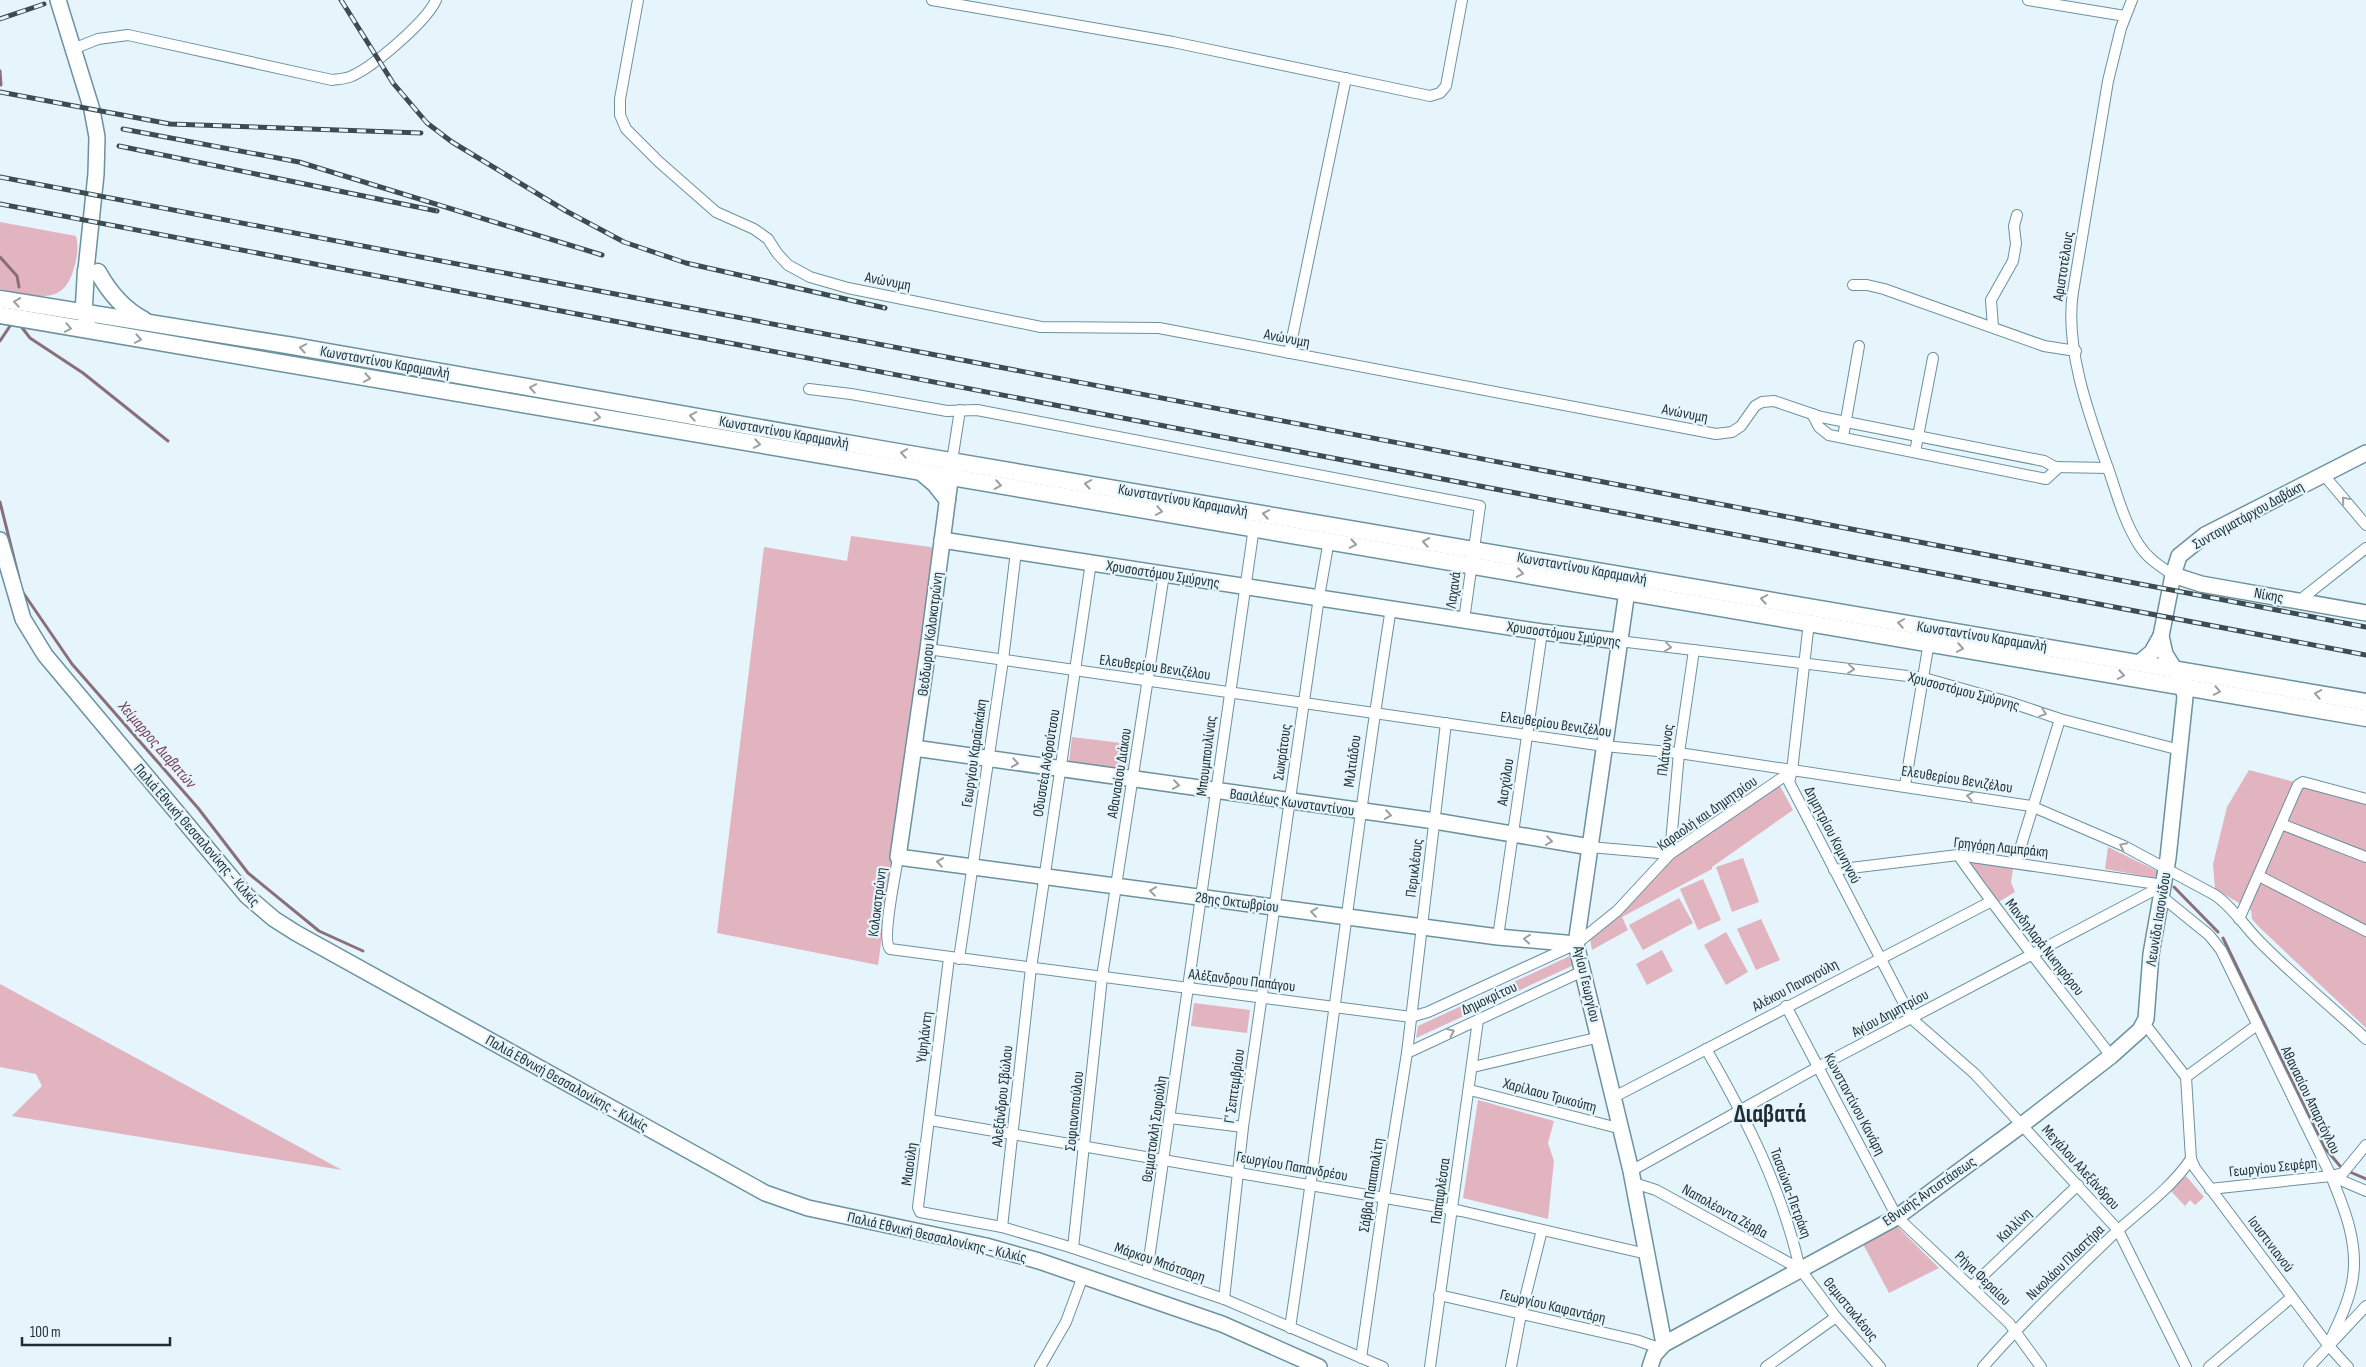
<svg xmlns="http://www.w3.org/2000/svg" width="2366" height="1367" font-family="'Sofia Sans Condensed',sans-serif">
<style>
.green{fill:#e2b4c0}
.lines{fill:none;stroke-linecap:round;stroke-linejoin:round}
.stream{stroke:#896f79;stroke-width:3}
.street-casing{stroke:#6a929f;stroke-width:12}
.secondary-casing{stroke:#6a929f;stroke-width:18}
.primary-casing{stroke:#6a929f;stroke-width:19}
.street{stroke:#fff;stroke-width:10}
.secondary{stroke:#fff;stroke-width:15}
.primary{stroke:#fff;stroke-width:16}
.rail-casing{stroke:#3c4c51;stroke-width:5}
.rail{stroke:#e5f5fb;stroke-width:3;stroke-dasharray:9;stroke-linecap:butt}
.oneway{stroke:#9aa1a3}
.labels{text-anchor:middle;stroke-width:4.5;stroke-linejoin:round;paint-order:stroke}
.street-label{font-size:15px;fill:#1e2e33;stroke:#e5f5fb}
.water-label{font-size:16px;font-style:italic;fill:#783d50;stroke:#e5f5fb}
.town-label{font-size:25px;font-weight:bold;fill:#1e2e33;stroke:#e5f5fb}
</style>
<rect width="100%" height="100%" fill="#e5f5fb"/>
<g class="green">
<path d="M 0,222 L 76,236 C 79,248 77,259 73,271 C 62,309 29,294 0,289 Z"/>
<polygon points="851,536 937,548 878,965 717,933 764,547 847,561"/>
<polygon points="1072,737 1130,744 1127,769 1069,762"/>
<polygon points="2249,770 2366,801 2366,1028 2259,927 2252,919 2251,910 2215,889 2213,864 2227,807"/>
<polygon points="1779,784 1793,810 1712,867 1712,869 1622,917 1628,930 1592,950 1590,939 1673,858"/>
<polygon points="2108,847 2157,871 2155,878 2105,869"/>
<polygon points="1743,858 1759,902 1732,912 1716,867"/>
<polygon points="1970,861 2013,869 2011,882 2015,892 1997,903 1969,866"/>
<polygon points="1703,879 1721,920 1698,930 1680,889"/>
<polygon points="1679,898 1693,923 1643,950 1629,925"/>
<polygon points="1761,919 1780,960 1756,970 1737,929"/>
<polygon points="1726,932 1748,972 1726,985 1704,945"/>
<polygon points="1662,950 1673,971 1647,985 1636,964"/>
<polygon points="1572,955 1574,965 1416,1038 1418,1026"/>
<polygon points="0,984 342,1170 12,1116 42,1086 36,1074 0,1067"/>
<polygon points="1194,1003 1250,1010 1247,1033 1191,1026"/>
<polygon points="1478,1100 1554,1121 1548,1143 1554,1161 1548,1219 1463,1198"/>
<polygon points="2186,1176 2204,1197 2195,1205 2190,1200 2185,1206 2170,1190"/>
<polygon points="1895,1224 1939,1268 1889,1293 1862,1242"/>
</g>
<g class="lines">
<g class="stream">
<polyline points="0,71 1,85"/>
<polyline points="0,257 17,276 19,287"/>
<polyline points="20,325 30,338 83,373 168,441"/>
<polyline points="0,341 12,323"/>
<polyline points="0,502 19,578"/>
<polyline points="22,591 72,664 198,808 248,873 319,931 363,951"/>
<polyline points="2174,887 2218,932"/>
<polyline points="2223,938 2324,1147 2340,1166"/>
<polyline points="2350,1172 2366,1179"/>
</g>
<g class="street-casing">
<g id="street">
<polyline points="638,0 620,99 620,115 626,129 658,161 716,212 754,229 768,239 777,253 788,265 810,277 848,288 1041,327 1159,328 1716,434 1732,432 1741,426 1755,406 1762,402 1774,401 1821,417 2044,461 2055,467 2108,468"/>
<polyline points="932,0 1173,42 1430,96 1440,93 1446,86 1462,0"/>
<polyline points="2028,0 2125,16"/>
<path d="M 2132,0 L 2121,28 L 2108,81 L 2073,292 C 2064,350 2091,420 2110,474 C 2118,498 2125,523 2139,545 C 2147,558 2160,566 2173,575"/>
<path d="M 73,49 L 98,39 L 128,35 L 332,80 C 339,79 346,79 352,76 C 374,66 426,22 436,0"/>
<polyline points="1853,285 1867,285 1884,289 2044,346 2076,351"/>
<polyline points="1993,327 1991,300 2013,261 2016,244 2014,226 2017,215"/>
<polyline points="1289,353 1346,78"/>
<polyline points="809,389 851,394 947,411 977,410 1480,506 1464,620"/>
<polyline points="1812,414 1819,427 1829,435 2046,479 2059,467"/>
<polyline points="1843,437 1859,346"/>
<polyline points="1915,452 1933,358"/>
<polyline points="952,461 960,410"/>
<polyline points="2323,474 2366,525"/>
<polyline points="2300,600 2366,548"/>
<polyline points="1809,622 1792,771 1789,782 1912,1019 1975,1074 2118,1230 2186,1367"/>
<polyline points="1619,641 1924,678 2009,702 2060,719 2180,750"/>
<path d="M 928,649 L 1604,746 L 1679,753 L 2031,806 L 2124,846 L 2215,895 C 2234,908 2246,929 2263,945 C 2296,978 2332,1007 2366,1039"/>
<polyline points="1905,785 1929,642"/>
<polyline points="2281,824 2366,857"/>
<polyline points="1590,847 1670,854 1679,753 1694,650"/>
<path d="M 1958,855 C 2006,924 2060,989 2111,1056"/>
<path d="M 898,857 C 896,873 881,939 890,949 L 1411,1017 L 1428,1012 L 1576,944 L 1617,911 L 1670,854 L 1792,771"/>
<polyline points="2016,862 2060,719"/>
<polyline points="1834,870 1958,855 2164,885"/>
<polyline points="2259,876 2366,931"/>
<path d="M 2161,896 L 2209,935 L 2221,950 L 2331,1176 C 2344,1208 2358,1241 2353,1277 C 2350,1300 2338,1324 2328,1345"/>
<polyline points="2239,919 2298,785 2303,782 2366,799"/>
<polyline points="1498,937 1542,632"/>
<polyline points="949,958 918,1207 920,1212 1002,1227 1073,1248 1224,1299 1383,1367"/>
<polyline points="959,959 1003,660 1016,551"/>
<polyline points="1786,1006 1897,1217 2009,1323 2041,1367"/>
<polyline points="2144,1023 2186,1077 2191,1159 2195,1168 2328,1345 2348,1367"/>
<path d="M 1706,1049 C 1747,1120 1782,1189 1800,1269"/>
<polyline points="1407,1053 1583,971"/>
<polyline points="1473,1067 1600,1037"/>
<polyline points="2186,1077 2257,1025"/>
<polyline points="1470,1090 1622,1129"/>
<polyline points="1614,1097 1990,902"/>
<polyline points="1170,1118 1243,1127"/>
<polyline points="930,1120 1461,1211 1647,1254"/>
<polyline points="1631,1171 1818,1067 2164,885"/>
<polyline points="2331,1176 2343,1173 2366,1145"/>
<polyline points="1634,1183 1656,1190 1800,1269 1836,1317 1880,1367"/>
<polyline points="2210,1189 2331,1176 2366,1191"/>
<polyline points="1002,1227 1031,968 1091,562"/>
<polyline points="1073,1248 1102,977 1164,574"/>
<polyline points="1147,1273 1254,527"/>
<polyline points="1971,1287 2078,1185"/>
<polyline points="1439,1295 1636,1340 1659,1348"/>
<polyline points="1224,1299 1243,1127 1319,597 1329,540"/>
<path d="M 1290,1328 C 1326,1088 1353,848 1391,608"/>
<polyline points="1361,1358 1384,1197 1407,1053 1446,723"/>
<polyline points="1040,1367 1066,1322 1083,1276"/>
<polyline points="1430,1367 1478,1020"/>
<polyline points="1511,1367 1521,1314 1542,1230"/>
<polyline points="1766,1367 1836,1317"/>
<path d="M 1983,1367 C 2025,1319 2071,1275 2117,1231 C 2143,1208 2171,1188 2191,1159"/>
<polyline points="2209,1367 2292,1297"/>
<polyline points="2309,1367 2366,1306"/>
</g>
</g>
<g class="secondary-casing">
<g id="secondary">
<polyline points="58,0 92,110 97,137 96,174 86,270"/>
<polyline points="952,465 928,649 898,857 1498,937 1576,944"/>
<polyline points="0,540 23,619 45,655 247,896 274,919 296,933 765,1193 808,1208 986,1246 1039,1261 1222,1324 1319,1367"/>
<polyline points="942,540 1542,632 1619,641"/>
<polyline points="2173,575 2201,584 2366,613"/>
<polyline points="1627,591 1576,944 1631,1171 1664,1344"/>
<polyline points="2139,663 2152,652 2161,636"/>
<polyline points="914,748 1435,821 1590,847"/>
<polyline points="1650,1367 1654,1355 1664,1344 1897,1217 2023,1124 2111,1056 2140,1030 2146,1019 2151,954 2168,858 2185,697 2182,681 2165,654 2161,636 2173,575 2179,556 2205,535 2366,453"/>
</g>
</g>
<g class="primary-casing">
<g id="primary">
<polyline points="86,270 84,305 87,322"/>
<path d="M 98,272 C 109,292 123,309 144,320"/>
<polyline points="0,299 293,346 886,450 2366,702"/>
<polyline points="0,315 2366,718"/>
<polyline points="921,472 935,484 947,499"/>
</g>
</g>
<use href="#street" class="street"/>
<use href="#secondary" class="secondary"/>
<use href="#primary" class="primary"/>
<g class="rail-casing">
<g id="rail">
<polyline points="341,0 393,83 427,123 452,142 566,211 624,242 686,263 885,308"/>
<polyline points="0,19 44,4"/>
<polyline points="0,92 170,124 421,133"/>
<polyline points="123,129 299,162 602,255"/>
<polyline points="119,146 437,211"/>
<polyline points="0,177 2366,627"/>
<polyline points="0,204 2366,655"/>
</g>
</g>
<use href="#rail" class="rail"/>
</g>
<defs><path id="oneway-chevron" d="M-2-3.5L2.5 0L-2 3.5" fill="none" stroke-width="1.6" stroke-linecap="round" stroke-linejoin="round" transform="scale(1.25)"/></defs>
<g class="oneway">
<use href="#oneway-chevron" transform="translate(17 302) rotate(-171)"/>
<use href="#oneway-chevron" transform="translate(68 328) rotate(11)"/>
<use href="#oneway-chevron" transform="translate(138 339) rotate(10)"/>
<use href="#oneway-chevron" transform="translate(303 348) rotate(-170)"/>
<use href="#oneway-chevron" transform="translate(367 378) rotate(10)"/>
<use href="#oneway-chevron" transform="translate(533 388) rotate(-170)"/>
<use href="#oneway-chevron" transform="translate(693 416) rotate(-170)"/>
<use href="#oneway-chevron" transform="translate(597 417) rotate(10)"/>
<use href="#oneway-chevron" transform="translate(757 444) rotate(10)"/>
<use href="#oneway-chevron" transform="translate(904 453) rotate(-171)"/>
<use href="#oneway-chevron" transform="translate(1088 484) rotate(-170)"/>
<use href="#oneway-chevron" transform="translate(998 485) rotate(9)"/>
<use href="#oneway-chevron" transform="translate(2345 500) rotate(-130)"/>
<use href="#oneway-chevron" transform="translate(1159 511) rotate(10)"/>
<use href="#oneway-chevron" transform="translate(1266 514) rotate(-170)"/>
<use href="#oneway-chevron" transform="translate(1426 542) rotate(-170)"/>
<use href="#oneway-chevron" transform="translate(1353 544) rotate(10)"/>
<use href="#oneway-chevron" transform="translate(1520 573) rotate(10)"/>
<use href="#oneway-chevron" transform="translate(1764 599) rotate(-170)"/>
<use href="#oneway-chevron" transform="translate(1901 623) rotate(-171)"/>
<use href="#oneway-chevron" transform="translate(1668 647) rotate(7)"/>
<use href="#oneway-chevron" transform="translate(1960 648) rotate(10)"/>
<use href="#oneway-chevron" transform="translate(1851 669) rotate(6)"/>
<use href="#oneway-chevron" transform="translate(2121 675) rotate(10)"/>
<use href="#oneway-chevron" transform="translate(2217 691) rotate(11)"/>
<use href="#oneway-chevron" transform="translate(2318 694) rotate(-170)"/>
<use href="#oneway-chevron" transform="translate(2043 713) rotate(19)"/>
<use href="#oneway-chevron" transform="translate(1015 763) rotate(9)"/>
<use href="#oneway-chevron" transform="translate(1176 785) rotate(8)"/>
<use href="#oneway-chevron" transform="translate(1970 796) rotate(-171)"/>
<use href="#oneway-chevron" transform="translate(1388 815) rotate(8)"/>
<use href="#oneway-chevron" transform="translate(1549 841) rotate(8)"/>
<use href="#oneway-chevron" transform="translate(2123 846) rotate(-154)"/>
<use href="#oneway-chevron" transform="translate(940 862) rotate(-172)"/>
<use href="#oneway-chevron" transform="translate(1153 891) rotate(-172)"/>
<use href="#oneway-chevron" transform="translate(1314 912) rotate(-172)"/>
<use href="#oneway-chevron" transform="translate(1527 939) rotate(-175)"/>
<use href="#oneway-chevron" transform="translate(1451 1032) rotate(-25)"/>
</g>
<g class="labels">
<g class="street-label">
<text transform="translate(2063 266) rotate(-81)" y="5">Αριστοτέλους</text>
<text transform="translate(888 281) rotate(11)" y="5">Ανώνυμη</text>
<text transform="translate(1287 338) rotate(11)" y="5">Ανώνυμη</text>
<text transform="translate(385 362) rotate(10)" y="5">Κωνσταντίνου Καραμανλή</text>
<text transform="translate(1685 413) rotate(11)" y="5">Ανώνυμη</text>
<text transform="translate(784 432) rotate(10)" y="5">Κωνσταντίνου Καραμανλή</text>
<text transform="translate(1183 500) rotate(10)" y="5">Κωνσταντίνου Καραμανλή</text>
<text transform="translate(2248 515) rotate(-29)" y="5">Συνταγματάρχου Δαβάκη</text>
<text transform="translate(1582 568) rotate(10)" y="5">Κωνσταντίνου Καραμανλή</text>
<text transform="translate(1163 574) rotate(9)" y="5">Χρυσοστόμου Σμύρνης</text>
<text transform="translate(1453 590) rotate(-82)" y="5">Λαχανά</text>
<text transform="translate(2269 595) rotate(10)" y="5">Νίκης</text>
<text transform="translate(930 634) rotate(-83)" y="5">Θεόδωρου Κολοκοτρώνη</text>
<text transform="translate(1564 634) rotate(8)" y="5">Χρυσοστόμου Σμύρνης</text>
<text transform="translate(1982 636) rotate(9)" y="5">Κωνσταντίνου Καραμανλή</text>
<text transform="translate(1155 667) rotate(8)" y="5">Ελευθερίου Βενιζέλου</text>
<text transform="translate(1964 691) rotate(15)" y="5">Χρυσοστόμου Σμύρνης</text>
<text transform="translate(1556 724) rotate(8)" y="5">Ελευθερίου Βενιζέλου</text>
<text transform="translate(1665 750) rotate(-83)" y="5">Πλάτωνος</text>
<text transform="translate(1282 752) rotate(-82)" y="5">Σωκράτους</text>
<text transform="translate(974 753) rotate(-82)" y="5">Γεωργίου Καραϊσκάκη</text>
<text transform="translate(1206 756) rotate(-83)" y="5">Μπουμπουλίνας</text>
<text transform="translate(1352 761) rotate(-82)" y="5">Μιλτιάδου</text>
<text transform="translate(1046 763) rotate(-81)" y="5">Οδυσσέα Ανδρούτσου</text>
<text transform="translate(1119 773) rotate(-81)" y="5">Αθανασίου Διάκου</text>
<text transform="translate(1957 779) rotate(9)" y="5">Ελευθερίου Βενιζέλου</text>
<text transform="translate(1505 782) rotate(-82)" y="5">Αισχύλου</text>
<text transform="translate(1292 802) rotate(8)" y="5">Βασιλέως Κωνσταντίνου</text>
<text transform="translate(1707 813) rotate(-35)" y="5">Καραολή και Δημητρίου</text>
<text transform="translate(197 835) rotate(49)" y="5">Παλιά Εθνική Θεσσαλονίκης - Κιλκίς</text>
<text transform="translate(1833 835) rotate(63)" y="5">Δημητρίου Κομνηνού</text>
<text transform="translate(2001 847) rotate(6)" y="5">Γρηγόρη Λαμπράκη</text>
<text transform="translate(1414 868) rotate(-83)" y="5">Περικλέους</text>
<text transform="translate(877 902) rotate(-83)" y="5">Κολοκοτρώνη</text>
<text transform="translate(1237 902) rotate(7)" y="5">28ης Οκτωβρίου</text>
<text transform="translate(2158 919) rotate(-81)" y="5">Λεωνίδα Ιασονίδου</text>
<text transform="translate(2045 947) rotate(52)" y="5">Μανδηλαρά Νικηφόρου</text>
<text transform="translate(1242 980) rotate(7)" y="5">Αλέξανδρου Παπάγου</text>
<text transform="translate(1587 984) rotate(77)" y="5">Αγίου Γεωργίου</text>
<text transform="translate(1795 985) rotate(-28)" y="5">Αλέκου Παναγούλη</text>
<text transform="translate(1489 998) rotate(-25)" y="5">Δημοκρίτου</text>
<text transform="translate(1890 1013) rotate(-28)" y="5">Αγίου Δημητρίου</text>
<text transform="translate(924 1037) rotate(-83)" y="5">Υψηλάντη</text>
<text transform="translate(567 1083) rotate(29)" y="5">Παλιά Εθνική Θεσσαλονίκης - Κιλκίς</text>
<text transform="translate(1234 1086) rotate(-82)" y="5">Γ' Σεπτεμβρίου</text>
<text transform="translate(1550 1095) rotate(15)" y="5">Χαρίλαου Τρικούπη</text>
<text transform="translate(1002 1096) rotate(-84)" y="5">Αλεξάνδρου Σβώλου</text>
<text transform="translate(2311 1100) rotate(64)" y="5">Αθανασίου Απαρτόγλου</text>
<text transform="translate(1855 1104) rotate(62)" y="5">Κωνσταντίνου Κανάρη</text>
<text transform="translate(1074 1111) rotate(-84)" y="5">Σοφιανοπούλου</text>
<text transform="translate(1154 1129) rotate(-82)" y="5">Θεμιστοκλή Σοφούλη</text>
<text transform="translate(909 1164) rotate(-82)" y="5">Μιαούλη</text>
<text transform="translate(1292 1166) rotate(10)" y="5">Γεωργίου Παπανδρέου</text>
<text transform="translate(2081 1167) rotate(48)" y="5">Μεγάλου Αλεξάνδρου</text>
<text transform="translate(2273 1167) rotate(-6)" y="5">Γεωργίου Σεφέρη</text>
<text transform="translate(1371 1185) rotate(-81)" y="5">Σάββα Παπαπολίτη</text>
<text transform="translate(1440 1191) rotate(-82)" y="5">Παπαφλέσσα</text>
<text transform="translate(1929 1191) rotate(-35)" y="5">Εθνικής Αντιστάσεως</text>
<text transform="translate(1791 1193) rotate(70)" y="5">Τασσώνα-Πετράκη</text>
<text transform="translate(1725 1211) rotate(29)" y="5">Ναπολέοντα Ζέρβα</text>
<text transform="translate(2014 1225) rotate(-44)" y="5">Καλλίνη</text>
<text transform="translate(937 1237) rotate(13)" y="5">Παλιά Εθνική Θεσσαλονίκης - Κιλκίς</text>
<text transform="translate(2271 1244) rotate(53)" y="5">Ιουστινιανού</text>
<text transform="translate(1160 1262) rotate(19)" y="5">Μάρκου Μπότσαρη</text>
<text transform="translate(2065 1262) rotate(-44)" y="5">Νικολάου Πλαστήρα</text>
<text transform="translate(1983 1278) rotate(44)" y="5">Ρήγα Φεραίου</text>
<text transform="translate(1553 1306) rotate(13)" y="5">Γεωργίου Καφαντάρη</text>
<text transform="translate(1851 1309) rotate(51)" y="5">Θεμιστοκλέους</text>
</g>
<g class="water-label">
<text transform="translate(158 744) rotate(49)" y="6">Χείμαρρος Διαβατών</text>
</g>
<g class="town-label">
<text x="1770" y="1122">Διαβατά</text>
</g>
</g>
<path d="M22 1337v8h148v-8" fill="none" stroke="#1e2e33" stroke-width="2.5"/>
<text x="30" y="1337" font-size="15" fill="#1e2e33" stroke="#e5f5fb" stroke-width="4" paint-order="stroke">100 m</text>
</svg>
